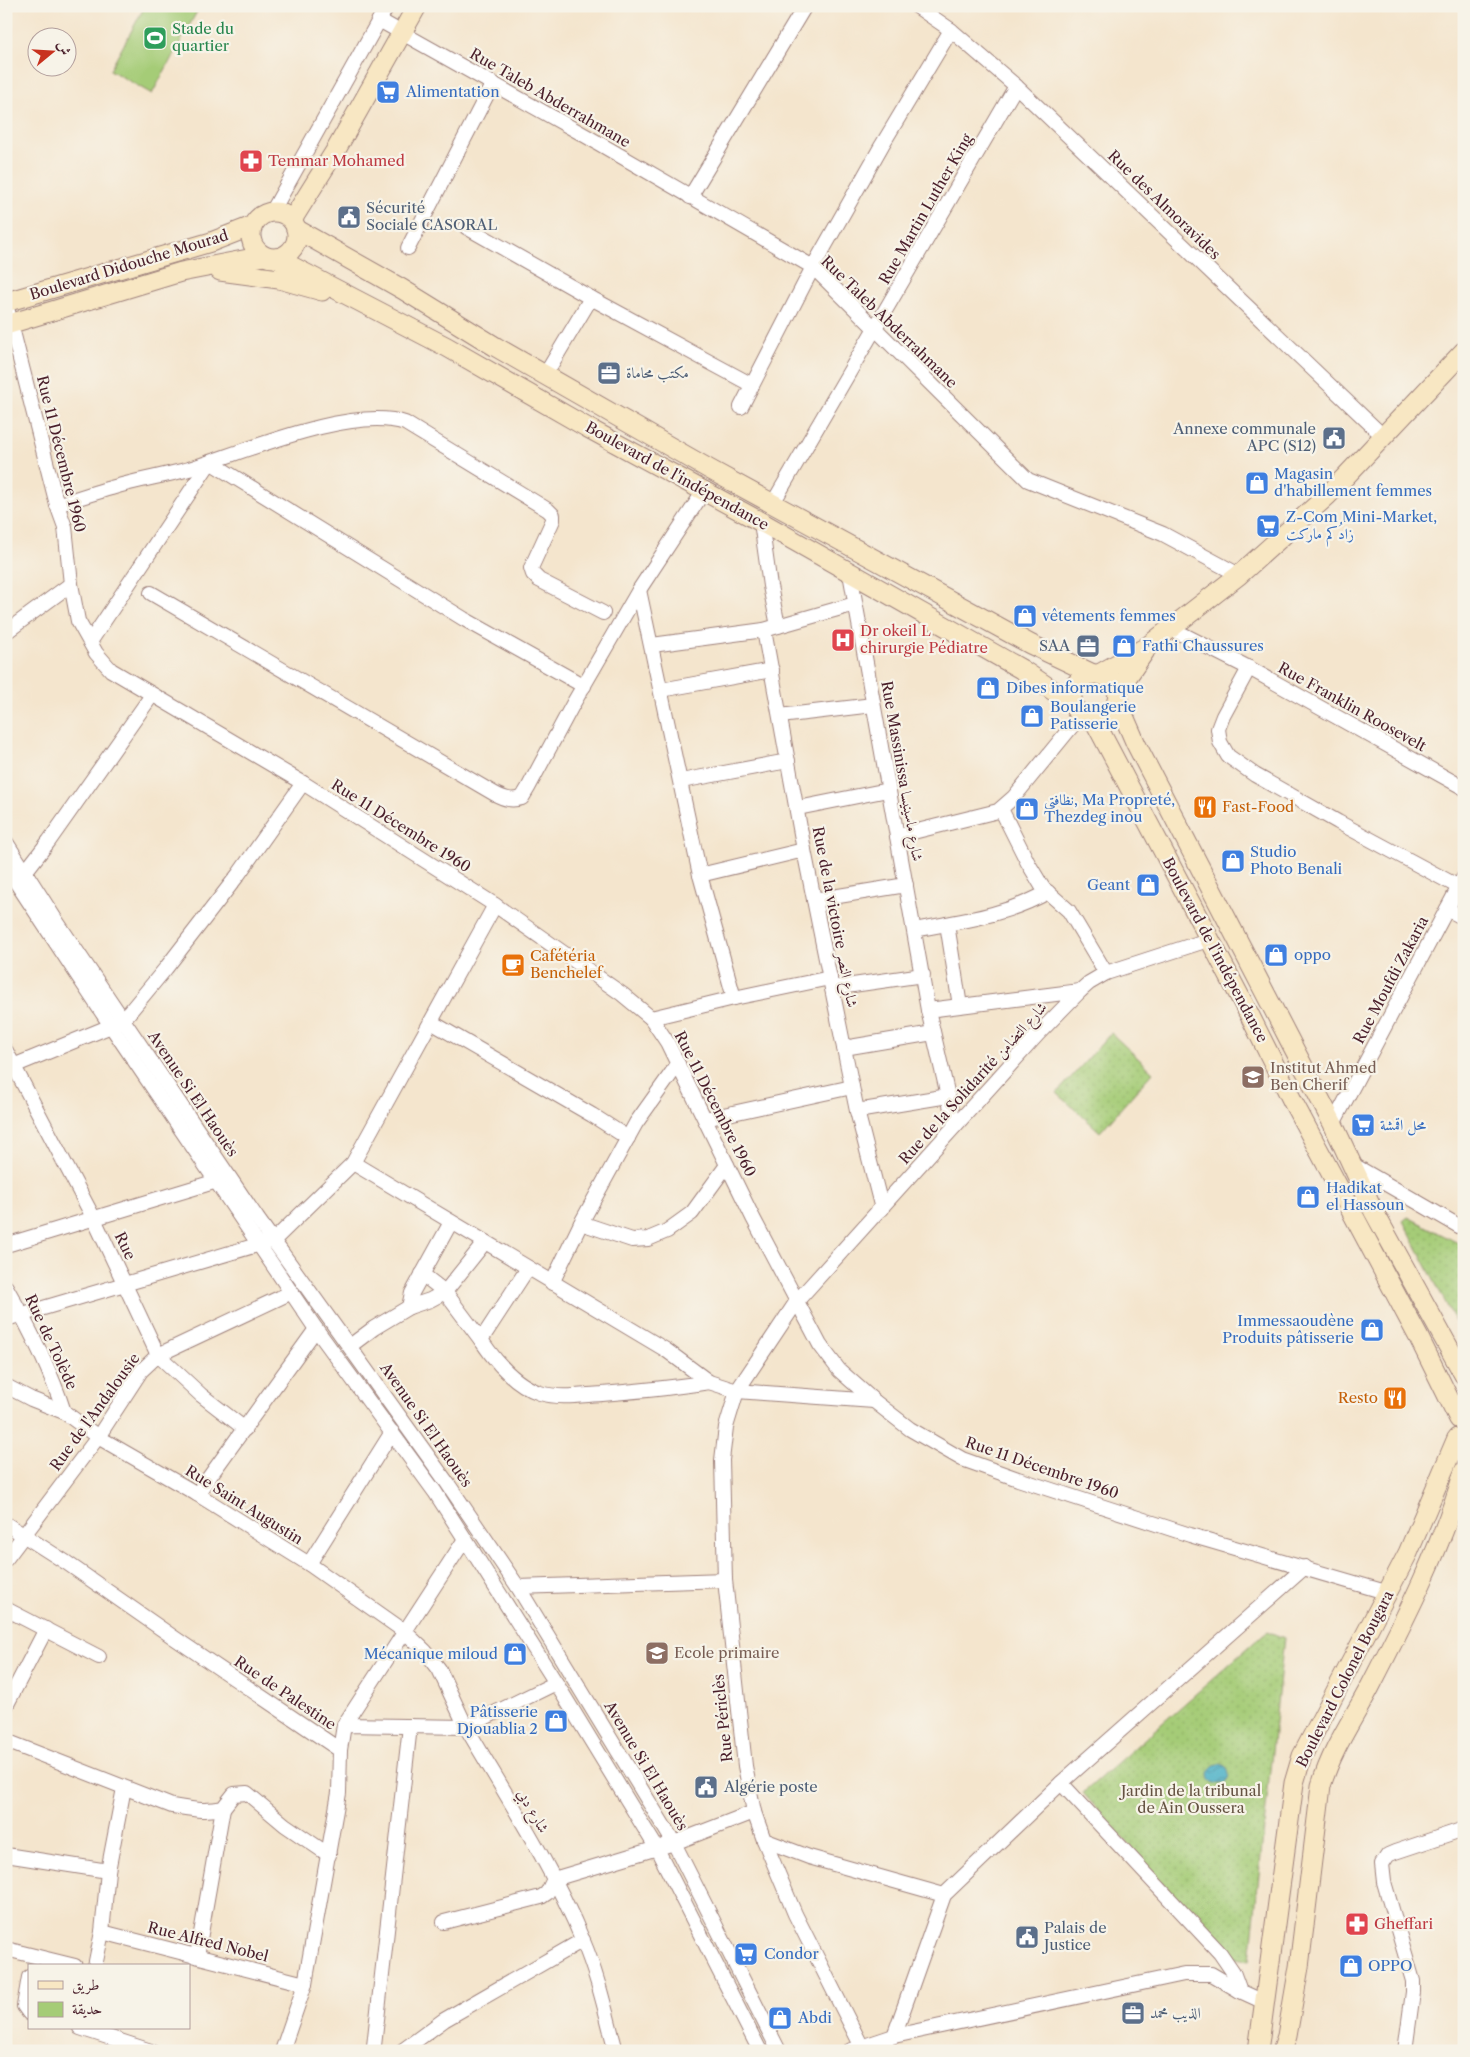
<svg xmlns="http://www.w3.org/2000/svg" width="1470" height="2057" font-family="'Libre Caslon Text',Amiri,serif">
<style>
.green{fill:url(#green-dots);stroke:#787651}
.pitch{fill:#a5cc77;stroke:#787651}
.water{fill:url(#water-waves);stroke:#496879}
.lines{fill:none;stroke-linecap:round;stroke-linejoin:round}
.street-casing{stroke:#9f827c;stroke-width:16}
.secondary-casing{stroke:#9f827c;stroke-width:21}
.street{stroke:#fff;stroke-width:14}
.secondary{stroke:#f8e7c3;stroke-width:19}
.labels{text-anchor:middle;stroke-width:4.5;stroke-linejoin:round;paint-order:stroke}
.leisure-label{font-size:15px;fill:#27864d;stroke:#f7f3e8;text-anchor:start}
.shop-label{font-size:15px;fill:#366cbe;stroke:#f7f3e8;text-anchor:start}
.street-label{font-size:15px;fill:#4a1f2b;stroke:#f7f3e8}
.health-label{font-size:15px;fill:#be3a42;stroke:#f7f3e8;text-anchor:start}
.service-label{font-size:15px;fill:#4e5e75;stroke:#f7f3e8;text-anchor:start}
.food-label{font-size:15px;fill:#c56008;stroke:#f7f3e8;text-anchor:start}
.education-label{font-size:15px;fill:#785e54;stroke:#f7f3e8;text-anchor:start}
.park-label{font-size:15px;fill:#655342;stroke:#f7f3e8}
</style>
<defs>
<pattern id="green-dots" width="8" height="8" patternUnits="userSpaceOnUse" patternTransform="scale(1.25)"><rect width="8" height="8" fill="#a5cc77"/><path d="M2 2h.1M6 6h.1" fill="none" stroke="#90af67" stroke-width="1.8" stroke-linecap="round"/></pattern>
<pattern id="water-waves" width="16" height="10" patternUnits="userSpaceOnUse" patternTransform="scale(1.25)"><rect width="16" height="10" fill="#48b0c7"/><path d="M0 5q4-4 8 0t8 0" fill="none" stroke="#3e8fa2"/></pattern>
</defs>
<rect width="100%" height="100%" fill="#f7f3e8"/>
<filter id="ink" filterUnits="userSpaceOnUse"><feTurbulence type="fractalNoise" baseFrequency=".02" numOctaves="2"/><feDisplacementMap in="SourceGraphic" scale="10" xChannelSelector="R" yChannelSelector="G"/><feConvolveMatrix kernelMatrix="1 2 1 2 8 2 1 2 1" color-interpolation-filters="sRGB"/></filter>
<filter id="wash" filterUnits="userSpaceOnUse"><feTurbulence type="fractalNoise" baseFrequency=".0096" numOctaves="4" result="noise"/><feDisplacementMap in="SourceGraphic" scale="20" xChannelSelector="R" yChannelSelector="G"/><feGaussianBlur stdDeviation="1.12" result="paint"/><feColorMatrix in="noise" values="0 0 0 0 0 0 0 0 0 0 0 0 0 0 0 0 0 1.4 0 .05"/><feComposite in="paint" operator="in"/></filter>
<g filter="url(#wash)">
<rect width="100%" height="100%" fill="#f4e5cd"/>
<g class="green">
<polygon points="1111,1033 1153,1072 1100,1132 1057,1093"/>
<polygon points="1408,1217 1464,1246 1464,1338 1403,1221"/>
<polygon points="1267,1631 1284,1638 1250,1960 1227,1957 1083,1793"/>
</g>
<polygon class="pitch" points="145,6 200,6 152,94 110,70"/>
<circle class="water" cx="1219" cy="1774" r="10"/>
</g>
<g filter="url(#ink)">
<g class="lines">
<g class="street-casing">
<g id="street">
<polyline points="916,6 951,30 1016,86 1383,436"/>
<polyline points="379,20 586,136 813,267 1028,480 1163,534 1239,575"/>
<polyline points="690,197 805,6"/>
<polyline points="272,212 387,6"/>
<polyline points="466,227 591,298 752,385"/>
<polyline points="408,248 493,83"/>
<polyline points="6,304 57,505 65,527 71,584 78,621 96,653 111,670 303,783 495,905 622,994 651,1018 667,1042 753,1218 820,1345 839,1370 874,1401 910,1429 962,1459 1018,1479 1190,1535 1389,1593"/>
<polyline points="545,375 591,298"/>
<polyline points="741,407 813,267 882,145 951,30"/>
<polyline points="773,503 1016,86"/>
<path d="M 57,505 C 75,499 93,493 111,488 C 137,480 164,476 189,469 C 243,452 353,405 405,423 L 548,510 L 553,515 L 553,520 L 531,568 L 533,574 L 539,580 L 603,613"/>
<polyline points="761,522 770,586 778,626"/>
<polyline points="850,573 928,1010 1080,991"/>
<polyline points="639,590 700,875 734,998"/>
<path d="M 151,593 L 495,794 C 505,799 511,801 522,798 L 528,788 L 573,704 L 639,590 L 704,491"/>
<polyline points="1170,628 1249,668 1464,788"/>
<polyline points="764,630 804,850 844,1048 857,1111 882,1209"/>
<polyline points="6,632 71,584"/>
<polyline points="90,642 210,462 464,619 584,686"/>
<polyline points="652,645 764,630 855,604"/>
<polyline points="1249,668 1223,716 1218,729 1220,742 1228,756 1255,775 1338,822 1459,887"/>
<polyline points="661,690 772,670"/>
<polyline points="780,716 873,705"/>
<polyline points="681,781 788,761"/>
<polyline points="798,808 888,790"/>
<polyline points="1001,809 1028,863 1043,888 1069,911 1106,973"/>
<polyline points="897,836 998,811 1014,797 1081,715"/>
<polyline points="6,842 57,922 257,1218 448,1484 518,1587 674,1843 779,2051"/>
<polyline points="6,867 111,1026 316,1329 435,1492 465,1539 556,1683 656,1847 760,2051"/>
<polyline points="25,872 49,841 152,695"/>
<polyline points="700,875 804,850"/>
<polyline points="814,900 906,885"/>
<polyline points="1447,909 1464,918"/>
<polyline points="947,924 960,1006"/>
<path d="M 914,930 C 961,921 1005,916 1048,892"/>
<polyline points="832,988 923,975"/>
<polyline points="928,1010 955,1126"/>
<polyline points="651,1018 734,998 830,978"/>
<polyline points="431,1022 592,1115 628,1138"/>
<polyline points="844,1048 933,1033"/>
<polyline points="6,1051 94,1219 158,1355 201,1395 245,1429"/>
<polyline points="6,1069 111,1026 123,1020 166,968 238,875 303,783"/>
<polyline points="857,1111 948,1096"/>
<polyline points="705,1119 852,1087"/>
<polyline points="1333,1124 1464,877"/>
<polyline points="353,1163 666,1350 709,1382 737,1391 874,1401"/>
<polyline points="1350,1163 1464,1229"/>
<polyline points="581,1223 632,1240 648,1239 667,1231 692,1213 727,1165"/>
<polyline points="6,1245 217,1181"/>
<path d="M 528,1268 L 481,1340 C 495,1361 515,1385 540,1393 C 560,1399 582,1395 602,1394 C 638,1391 673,1388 709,1382"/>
<polyline points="422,1274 445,1292 481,1340"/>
<polyline points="552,1283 581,1223 636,1123 678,1064"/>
<path d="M 6,1287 C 29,1327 50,1368 64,1412"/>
<polyline points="409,1307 412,1293 451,1222"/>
<polyline points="6,1319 274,1240 353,1163 495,905"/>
<polyline points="350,1346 374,1328 409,1307 430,1300 445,1292 485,1242"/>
<polyline points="6,1386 31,1399 64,1412 98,1437 197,1494 309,1564 404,1631 425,1651 439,1669 466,1727 556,1683"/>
<polyline points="197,1494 316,1329"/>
<polyline points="6,1524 67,1563 176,1639 340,1750 339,1793 305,1984 282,2051"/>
<polyline points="6,1559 98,1437 141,1371 158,1355 292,1292"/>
<polyline points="309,1564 392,1432"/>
<polyline points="518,1587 725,1580"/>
<polyline points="6,1609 99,1657"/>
<polyline points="6,1706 46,1629"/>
<polyline points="344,1725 465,1539"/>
<path d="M 6,1741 L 172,1806 C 189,1809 205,1812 223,1808 L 234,1794 L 247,1793 L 285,1825 L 329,1855"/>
<path d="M 340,1750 L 344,1725 L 466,1727 C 507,1797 552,1866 583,1941 C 598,1976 606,2014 616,2051"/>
<polyline points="1061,1783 1220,1953 1233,1972 1240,1991"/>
<polyline points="764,1840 795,1914 862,2047"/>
<polyline points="6,1855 108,1871"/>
<polyline points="944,1895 809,1857 764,1840 754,1812 745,1766 725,1580 722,1460 726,1427 737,1391 797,1301 1038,1034 1080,991 1089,983 1106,973 1208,940"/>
<polyline points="444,1922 541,1897 547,1893 554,1879 674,1843 754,1812"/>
<polyline points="102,1932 305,1984"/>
<polyline points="6,1949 75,1966"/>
<polyline points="197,1956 223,1808"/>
<polyline points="95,1966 102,1932 108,1871 124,1788"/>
<polyline points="29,1977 24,2006 29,2013"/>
<polyline points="1264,2002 1240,1991 1211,1974 1184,1974 894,2036 944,1895 1061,1783 1305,1567"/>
<polyline points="80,2028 151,2051"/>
<polyline points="374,2046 410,1726"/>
<polyline points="402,2051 444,2020 583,1940"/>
<polyline points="849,2051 894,2036"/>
<polyline points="1405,2051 1413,1992 1413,1981 1384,1882 1382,1864 1388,1855 1395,1852 1464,1829"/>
</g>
</g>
<g class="secondary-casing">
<g id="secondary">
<circle cx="274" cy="235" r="23"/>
<polyline points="292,220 337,148 417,6"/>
<polyline points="296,229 402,289 496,347 709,469 1030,644 1093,674"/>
<polyline points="276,258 447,347 588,428 761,522 1021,669 1073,704"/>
<polyline points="220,271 279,279 322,291"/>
<polyline points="6,302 211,242 252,226"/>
<polyline points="6,325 181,272 264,256"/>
<polyline points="1099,674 1148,646 1239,575 1327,496 1464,351"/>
<circle cx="1095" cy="697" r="23"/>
<polyline points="1117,692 1145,651"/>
<polyline points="1117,700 1136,744 1333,1124 1374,1212 1464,1375"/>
<polyline points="1094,720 1249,1014 1293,1102 1419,1338 1459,1419"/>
<polyline points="1258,2051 1294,1783 1302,1756 1408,1553 1457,1438"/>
<path d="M 1282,2051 L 1287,2036 L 1299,1967 L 1321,1786 C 1332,1749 1352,1721 1370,1687 C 1406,1617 1442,1547 1464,1471"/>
</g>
</g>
<use href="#street" class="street"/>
<use href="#secondary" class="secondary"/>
</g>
</g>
<defs>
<g id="stadium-square" transform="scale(1.25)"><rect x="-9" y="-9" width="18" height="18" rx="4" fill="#2e9e5b" stroke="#f7f3e8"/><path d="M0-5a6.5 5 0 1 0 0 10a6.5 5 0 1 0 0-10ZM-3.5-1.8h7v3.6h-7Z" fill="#fff"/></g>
<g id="supermarket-square" transform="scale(1.25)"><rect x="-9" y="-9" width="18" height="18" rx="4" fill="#3f7fe0" stroke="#f7f3e8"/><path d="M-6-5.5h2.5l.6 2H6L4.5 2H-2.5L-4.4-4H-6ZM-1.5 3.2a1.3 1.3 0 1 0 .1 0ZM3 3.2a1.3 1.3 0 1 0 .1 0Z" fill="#fff"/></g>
<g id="pharmacy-square" transform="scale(1.25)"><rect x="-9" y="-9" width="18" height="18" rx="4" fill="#e0444e" stroke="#f7f3e8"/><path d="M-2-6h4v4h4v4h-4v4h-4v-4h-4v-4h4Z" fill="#fff"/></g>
<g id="civic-square" transform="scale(1.25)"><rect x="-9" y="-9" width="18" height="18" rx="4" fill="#5c6f8a" stroke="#f7f3e8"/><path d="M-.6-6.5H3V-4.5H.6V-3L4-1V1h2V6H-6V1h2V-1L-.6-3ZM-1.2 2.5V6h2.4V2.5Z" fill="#fff"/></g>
<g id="office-square" transform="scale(1.25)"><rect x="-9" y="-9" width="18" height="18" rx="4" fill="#5c6f8a" stroke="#f7f3e8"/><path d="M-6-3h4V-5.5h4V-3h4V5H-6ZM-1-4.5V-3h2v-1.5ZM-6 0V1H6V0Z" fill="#fff"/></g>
<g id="shop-square" transform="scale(1.25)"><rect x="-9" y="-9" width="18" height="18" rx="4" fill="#3f7fe0" stroke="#f7f3e8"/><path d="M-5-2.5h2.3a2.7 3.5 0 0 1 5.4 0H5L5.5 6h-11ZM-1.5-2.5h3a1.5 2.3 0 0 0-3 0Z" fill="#fff"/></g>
<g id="hospital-square" transform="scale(1.25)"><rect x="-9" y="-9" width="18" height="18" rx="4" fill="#e0444e" stroke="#f7f3e8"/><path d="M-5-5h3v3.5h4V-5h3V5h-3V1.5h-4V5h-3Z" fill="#fff"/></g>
<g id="restaurant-square" transform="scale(1.25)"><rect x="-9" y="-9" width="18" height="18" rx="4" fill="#e8710a" stroke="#f7f3e8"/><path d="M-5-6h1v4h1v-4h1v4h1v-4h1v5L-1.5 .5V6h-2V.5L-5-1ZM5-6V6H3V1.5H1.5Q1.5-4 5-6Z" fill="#fff"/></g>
<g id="cafe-square" transform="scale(1.25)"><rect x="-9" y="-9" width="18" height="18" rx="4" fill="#e8710a" stroke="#f7f3e8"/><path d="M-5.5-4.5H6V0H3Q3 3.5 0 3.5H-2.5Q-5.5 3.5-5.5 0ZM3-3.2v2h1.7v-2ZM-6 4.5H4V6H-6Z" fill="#fff"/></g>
<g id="university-square" transform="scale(1.25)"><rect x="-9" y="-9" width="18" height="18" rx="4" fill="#8d6e63" stroke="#f7f3e8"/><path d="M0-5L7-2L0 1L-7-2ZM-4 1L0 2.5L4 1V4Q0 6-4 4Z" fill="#fff"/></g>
<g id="school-square" transform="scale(1.25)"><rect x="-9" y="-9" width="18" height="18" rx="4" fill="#8d6e63" stroke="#f7f3e8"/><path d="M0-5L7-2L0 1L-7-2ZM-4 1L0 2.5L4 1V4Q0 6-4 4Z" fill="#fff"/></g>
</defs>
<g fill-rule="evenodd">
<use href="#stadium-square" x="155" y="38"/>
<use href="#supermarket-square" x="388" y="92"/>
<use href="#pharmacy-square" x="251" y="161"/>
<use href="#civic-square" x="349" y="217"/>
<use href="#office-square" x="609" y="373"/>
<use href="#civic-square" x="1334" y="438"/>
<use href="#shop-square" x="1257" y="483"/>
<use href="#supermarket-square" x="1268" y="526"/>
<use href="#shop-square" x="1025" y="616"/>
<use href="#hospital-square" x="843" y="640"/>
<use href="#office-square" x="1088" y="646"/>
<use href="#shop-square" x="1124" y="646"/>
<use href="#shop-square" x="988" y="688"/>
<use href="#shop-square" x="1032" y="716"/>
<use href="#restaurant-square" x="1205" y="807"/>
<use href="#shop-square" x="1027" y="809"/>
<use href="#shop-square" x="1233" y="861"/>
<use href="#shop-square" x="1148" y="885"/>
<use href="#shop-square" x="1276" y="955"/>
<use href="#cafe-square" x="513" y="965"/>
<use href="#university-square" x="1253" y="1077"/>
<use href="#supermarket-square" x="1363" y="1125"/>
<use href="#shop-square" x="1308" y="1197"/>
<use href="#shop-square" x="1372" y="1330"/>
<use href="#restaurant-square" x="1395" y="1398"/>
<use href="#school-square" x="657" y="1653"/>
<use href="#shop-square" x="515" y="1654"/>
<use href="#shop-square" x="556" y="1721"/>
<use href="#civic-square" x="706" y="1787"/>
<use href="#pharmacy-square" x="1357" y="1924"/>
<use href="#civic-square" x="1027" y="1937"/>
<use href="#supermarket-square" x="746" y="1954"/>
<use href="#shop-square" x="1351" y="1966"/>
<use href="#office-square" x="1133" y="2013"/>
<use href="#shop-square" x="780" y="2018"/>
</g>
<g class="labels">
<g class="leisure-label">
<text x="172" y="34">Stade du<tspan x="172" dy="17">quartier</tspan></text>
</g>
<g class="shop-label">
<text x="406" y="97">Alimentation</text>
<text x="1274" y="479">Magasin<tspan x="1274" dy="17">d'habillement femmes</tspan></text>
<text x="1286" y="522">Z-Com Mini-Market,<tspan x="1286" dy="17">زادُكم ماركت</tspan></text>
<text x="1042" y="621">vêtements femmes</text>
<text x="1142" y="651">Fathi Chaussures</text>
<text x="1006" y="693">Dibes informatique</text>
<text x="1050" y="712">Boulangerie<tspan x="1050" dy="17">Patisserie</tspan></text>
<text x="1044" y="805">نظافتي, Ma Propreté,<tspan x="1044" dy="17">Thezdeg inou</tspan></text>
<text x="1250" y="857">Studio<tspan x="1250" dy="17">Photo Benali</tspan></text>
<text x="1130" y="890" text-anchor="end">Geant</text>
<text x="1294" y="960">oppo</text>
<text x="1380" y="1130">محل اقمشة</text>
<text x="1326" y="1193">Hadikat<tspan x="1326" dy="17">el Hassoun</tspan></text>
<text x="1354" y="1326" text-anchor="end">Immessaoudène<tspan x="1354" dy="17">Produits pâtisserie</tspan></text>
<text x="498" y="1659" text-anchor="end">Mécanique miloud</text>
<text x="538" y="1717" text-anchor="end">Pâtisserie<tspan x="538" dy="17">Djouablia 2</tspan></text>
<text x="764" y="1959">Condor</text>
<text x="1368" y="1971">OPPO</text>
<text x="798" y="2023">Abdi</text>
</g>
<g class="street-label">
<text transform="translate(550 98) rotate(30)" y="5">Rue Taleb Abderrahmane</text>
<text transform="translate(1164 205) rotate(44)" y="5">Rue des Almoravides</text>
<text transform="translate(926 209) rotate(-60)" y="5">Rue Martin Luther King</text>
<text transform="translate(129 265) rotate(-17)" y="5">Boulevard Didouche Mourad</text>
<text transform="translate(889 322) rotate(44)" y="5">Rue Taleb Abderrahmane</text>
<text transform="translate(61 454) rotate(76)" y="5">Rue 11 Décembre 1960</text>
<text transform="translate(677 476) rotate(29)" y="5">Boulevard de l'indépendance</text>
<text transform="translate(1352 707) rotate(29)" y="5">Rue Franklin Roosevelt</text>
<text transform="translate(902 771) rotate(80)" y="5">Rue Massinissa شارع ماسينيسا</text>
<text transform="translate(401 826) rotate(32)" y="5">Rue 11 Décembre 1960</text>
<text transform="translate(835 917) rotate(79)" y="5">Rue de la victoire شارع النصر</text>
<text transform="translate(1215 950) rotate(62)" y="5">Boulevard de l'indépendance</text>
<text transform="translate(1391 980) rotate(-62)" y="5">Rue Moufdi Zakaria</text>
<text transform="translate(973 1083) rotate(-48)" y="5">Rue de la Solidarité شارع التضامن</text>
<text transform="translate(193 1094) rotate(56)" y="5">Avenue Si El Haouès</text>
<text transform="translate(715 1104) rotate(63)" y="5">Rue 11 Décembre 1960</text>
<text transform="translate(125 1246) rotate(64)" y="5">Rue</text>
<text transform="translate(51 1342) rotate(65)" y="5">Rue de Tolède</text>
<text transform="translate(95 1412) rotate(-54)" y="5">Rue de l'Andalousie</text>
<text transform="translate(426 1425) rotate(55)" y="5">Avenue Si El Haouès</text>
<text transform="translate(1042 1468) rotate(19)" y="5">Rue 11 Décembre 1960</text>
<text transform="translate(244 1505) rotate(32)" y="5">Rue Saint Augustin</text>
<text transform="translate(1345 1679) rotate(-63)" y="5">Boulevard Colonel Bougara</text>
<text transform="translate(285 1693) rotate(34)" y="5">Rue de Palestine</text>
<text transform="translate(723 1718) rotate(-96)" y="5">Rue Périclès</text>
<text transform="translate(646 1766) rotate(59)" y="5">Avenue Si El Haouès</text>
<text transform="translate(533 1811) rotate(60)" y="5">شارع دبي</text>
<text transform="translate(208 1942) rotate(14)" y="5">Rue Alfred Nobel</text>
</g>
<g class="health-label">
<text x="268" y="166">Temmar Mohamed</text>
<text x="860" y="636">Dr okeil L<tspan x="860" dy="17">chirurgie Pédiatre</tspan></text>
<text x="1374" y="1929">Gheffari</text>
</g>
<g class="service-label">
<text x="366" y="213">Sécurité<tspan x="366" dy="17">Sociale CASORAL</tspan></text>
<text x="626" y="378">مكتب محاماة</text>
<text x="1316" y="434" text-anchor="end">Annexe communale<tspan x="1316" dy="17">APC (S12)</tspan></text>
<text x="1070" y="651" text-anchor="end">SAA</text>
<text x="724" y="1792">Algérie poste</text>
<text x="1044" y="1933">Palais de<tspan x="1044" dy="17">Justice</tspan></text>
<text x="1150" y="2018">الذيب محمد</text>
</g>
<g class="food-label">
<text x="1222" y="812">Fast-Food</text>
<text x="530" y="961">Cafétéria<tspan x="530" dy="17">Benchelef</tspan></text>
<text x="1378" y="1403" text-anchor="end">Resto</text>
</g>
<g class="education-label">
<text x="1270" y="1073">Institut Ahmed<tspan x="1270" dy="17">Ben Cherif</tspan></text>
<text x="674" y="1658">Ecole primaire</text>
</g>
<g class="park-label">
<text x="1191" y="1796">Jardin de la tribunal<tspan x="1191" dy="17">de Ain Oussera</tspan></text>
</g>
</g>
<rect width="1470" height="2057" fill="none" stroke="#f7f3e8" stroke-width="25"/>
<rect x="28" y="1964" width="162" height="65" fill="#f7f3e8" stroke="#b29e9c"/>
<rect x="38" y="1981" width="25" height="8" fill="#f8e7c3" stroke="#b29e9c"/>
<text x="72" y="1990" font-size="15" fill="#4a1f2b">طريق</text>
<rect x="38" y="2002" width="25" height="15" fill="#a5cc77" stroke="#b29e9c"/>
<text x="72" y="2014" font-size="15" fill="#4a1f2b">حديقة</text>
<g transform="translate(52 52) rotate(72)"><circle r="24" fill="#f7f3e8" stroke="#b29e9c"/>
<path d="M0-4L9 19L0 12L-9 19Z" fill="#c8321e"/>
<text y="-8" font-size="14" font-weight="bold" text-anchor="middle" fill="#4a1f2b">ش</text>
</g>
</svg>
